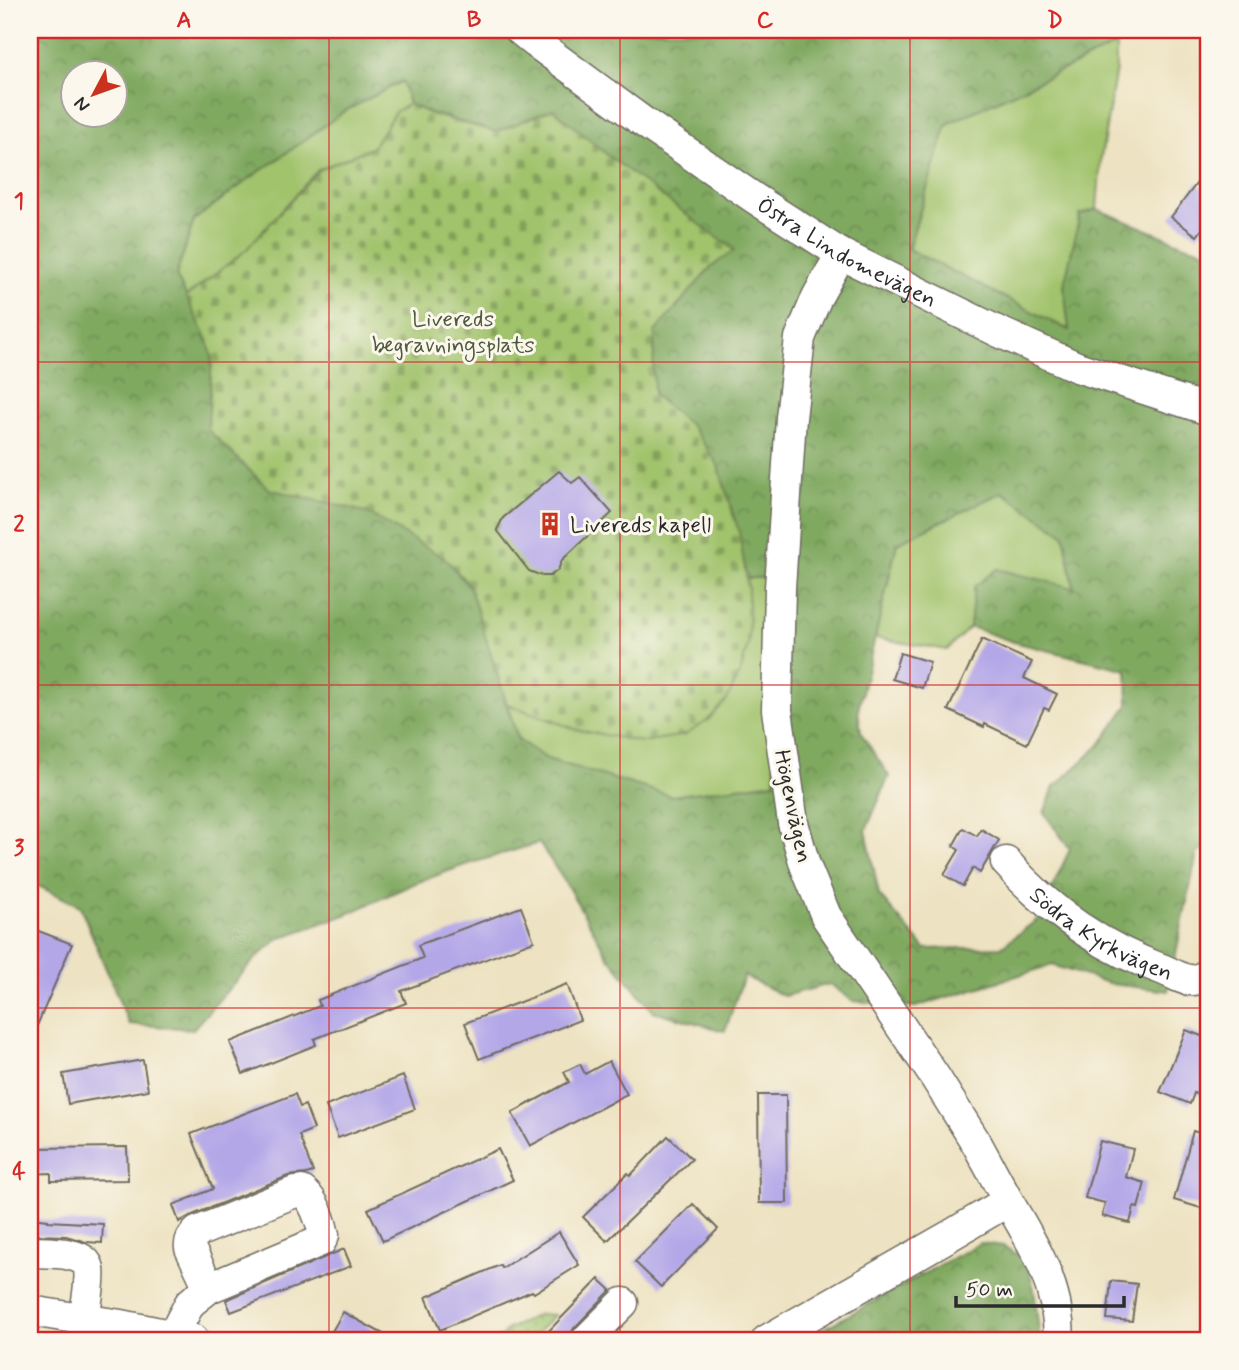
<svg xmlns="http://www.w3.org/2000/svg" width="1239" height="1370" font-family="Mynerve,sans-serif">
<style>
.green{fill:#a1c36c;stroke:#66774c;stroke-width:2}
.forest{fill:url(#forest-crowns);stroke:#566a46;stroke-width:2;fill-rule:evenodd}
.cemetery{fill:url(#cemetery-stones);stroke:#66774c;stroke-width:2}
.park{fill:url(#park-dots);stroke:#66774c;stroke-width:2}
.building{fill:#b4a7e8}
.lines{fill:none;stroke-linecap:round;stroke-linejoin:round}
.minor-casing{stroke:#6f6b60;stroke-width:33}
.minor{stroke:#fff;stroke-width:30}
.grid{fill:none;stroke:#d62828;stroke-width:2;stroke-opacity:0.55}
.labels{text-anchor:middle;stroke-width:6;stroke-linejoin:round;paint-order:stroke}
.street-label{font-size:23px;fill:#2b2b2b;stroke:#fbf7ec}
.park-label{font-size:23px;fill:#4e593e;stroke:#fbf7ec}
.poi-label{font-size:23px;fill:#2b2b2b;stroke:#fbf7ec;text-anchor:start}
.neatline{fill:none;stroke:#d62828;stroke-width:2.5}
.grid-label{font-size:23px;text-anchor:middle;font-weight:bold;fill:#d62828}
</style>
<defs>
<pattern id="forest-crowns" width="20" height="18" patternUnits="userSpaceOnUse" patternTransform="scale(1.75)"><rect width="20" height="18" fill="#80a960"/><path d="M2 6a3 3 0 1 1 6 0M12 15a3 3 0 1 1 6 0" fill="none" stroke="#698a4f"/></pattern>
<pattern id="cemetery-stones" width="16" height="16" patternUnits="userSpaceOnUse" patternTransform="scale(1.75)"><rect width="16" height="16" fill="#a1c36c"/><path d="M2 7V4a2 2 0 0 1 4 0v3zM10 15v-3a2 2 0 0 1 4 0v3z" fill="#839f59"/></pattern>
<pattern id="park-dots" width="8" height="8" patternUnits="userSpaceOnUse" patternTransform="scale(1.75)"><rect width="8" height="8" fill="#a1c36c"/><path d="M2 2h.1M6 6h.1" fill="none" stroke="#839f59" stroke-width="1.8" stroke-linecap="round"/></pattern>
</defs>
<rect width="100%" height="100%" fill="#fbf7ec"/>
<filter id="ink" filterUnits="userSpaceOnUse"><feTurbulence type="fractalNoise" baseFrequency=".0143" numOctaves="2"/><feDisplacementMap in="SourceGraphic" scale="14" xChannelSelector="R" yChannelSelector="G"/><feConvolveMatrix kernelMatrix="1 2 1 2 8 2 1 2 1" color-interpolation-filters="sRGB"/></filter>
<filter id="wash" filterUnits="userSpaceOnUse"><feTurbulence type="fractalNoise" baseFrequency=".00686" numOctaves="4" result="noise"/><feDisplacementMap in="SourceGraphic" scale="28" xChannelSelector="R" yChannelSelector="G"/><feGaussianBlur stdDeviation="1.57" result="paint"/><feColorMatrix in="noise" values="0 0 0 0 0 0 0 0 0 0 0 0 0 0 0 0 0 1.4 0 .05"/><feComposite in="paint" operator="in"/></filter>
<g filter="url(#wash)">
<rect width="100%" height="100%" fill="#ede2c1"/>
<g class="green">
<polygon points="1116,45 1116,69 1101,157 1097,209 1080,215 1064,286 1070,331 908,250 947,124"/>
<polygon points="402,81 409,104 395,112 373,147 318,170 246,250 186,297 176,276 194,220 250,178 295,147 343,112"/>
<polygon points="1002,492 1064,534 1075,588 975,587 970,627 947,650 875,638 897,543"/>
<polygon points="775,577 775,782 671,796 547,759 518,740 507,704 578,730 749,641 747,578"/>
</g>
<g class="forest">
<path d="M 30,30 L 1155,30 L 1116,45 L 947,124 L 908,249 L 1069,330 L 1064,286 L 1080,215 L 1097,209 L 1182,244 L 1209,252 L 1209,843 L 1197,854 L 1168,991 L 1111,984 L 1052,965 L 915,1007 L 853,1001 L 830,984 L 784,996 L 744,976 L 725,1031 L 653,1011 L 608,956 L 565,882 L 539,843 L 462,866 L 413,884 L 345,915 L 280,938 L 257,957 L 193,1029 L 129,1024 L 80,906 L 30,882 ZM 74,74 L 116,74 L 116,116 L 74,116 ZM 402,81 L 409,104 L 430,113 L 496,132 L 734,250 L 710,268 L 655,332 L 653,368 L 660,664 L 706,581 L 788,576 L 775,782 L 671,796 L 547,759 L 518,740 L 470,588 L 446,559 L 366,512 L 269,489 L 208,430 L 212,357 L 208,340 L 176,276 L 194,220 L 250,178 L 295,147 L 343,112 ZM 1002,492 L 1064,534 L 1074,588 L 997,569 L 974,587 L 970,627 L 1014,642 L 1127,670 L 1128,705 L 1099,746 L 1054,787 L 1044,813 L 1070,849 L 1038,919 L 1001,947 L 925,949 L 879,895 L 866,830 L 889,776 L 861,733 L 858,710 L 897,543 Z"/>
<polygon points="980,1243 1003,1246 1026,1260 1034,1289 1040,1340 803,1340"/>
</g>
<polygon class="cemetery" points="409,104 430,114 496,132 553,109 611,158 734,250 710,268 655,332 653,368 654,395 691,426 717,463 739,532 748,588 749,641 741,670 727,700 707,721 685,735 642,742 578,730 507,704 469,585 446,559 366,512 269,489 208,430 212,357 208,340 186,297 246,250 318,170 373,147 395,112"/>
<polygon class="park" points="540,1314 555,1315 530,1340 490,1340 502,1337 506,1330"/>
<g id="blocks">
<g class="building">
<polygon points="1197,183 1209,193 1209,220 1197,236 1171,217"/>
<polygon points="559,471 572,483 580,477 612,513 562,560 558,570 550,576 542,576 529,571 497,530 503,518"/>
<polygon points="982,639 1032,662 1024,678 1057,694 1049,710 1044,708 1027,744 985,724 984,727 948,710"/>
<polygon points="900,653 930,662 922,688 892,679"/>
<polygon points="963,828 977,836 981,829 999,840 980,873 973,868 963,886 944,875 959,850 953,846"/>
<polygon points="521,907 534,941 401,991 406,1003 314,1039 316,1045 243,1074 230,1042 320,1006 318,1000 423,958 418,945"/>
<polygon points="36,930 72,944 30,1042 30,945"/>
<polygon points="567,984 580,1020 479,1059 465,1023"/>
<polygon points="1186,1030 1209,1039 1209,1078 1202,1096 1194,1093 1190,1104 1160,1092"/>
<polygon points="143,1060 148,1090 68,1104 63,1074"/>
<polygon points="609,1061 627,1094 530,1146 512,1113 569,1082 564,1072 580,1064 585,1074"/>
<polygon points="403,1076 415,1109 338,1138 326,1106"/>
<polygon points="295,1094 300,1107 305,1105 314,1129 299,1135 313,1172 306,1174 288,1176 190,1216 179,1222 173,1205 213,1189 191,1134"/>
<polygon points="758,1095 786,1095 787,1203 759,1203"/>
<polygon points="1193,1131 1209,1136 1209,1202 1206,1201 1204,1209 1174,1200"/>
<polygon points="668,1136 692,1159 607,1241 583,1217 628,1173 630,1176"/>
<polygon points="1100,1141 1133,1149 1126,1177 1145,1183 1138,1208 1134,1207 1130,1223 1102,1216 1105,1203 1085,1198"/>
<polygon points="127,1147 128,1180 51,1181 51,1173 30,1174 30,1148"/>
<polygon points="498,1149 513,1180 383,1241 368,1209"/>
<polygon points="693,1204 718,1229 661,1287 635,1262"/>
<polygon points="30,1218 48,1220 48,1221 103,1224 102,1243 86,1242 66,1236 30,1235"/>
<polygon points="559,1232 579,1265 534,1293 532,1291 440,1330 426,1297 500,1265 502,1268"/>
<polygon points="344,1249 351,1266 231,1312 226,1300"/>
<polygon points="599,1279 611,1290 574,1328 568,1340 540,1340"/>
<polygon points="1111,1281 1137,1284 1132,1321 1107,1319"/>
<polygon points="343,1312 394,1340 327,1340"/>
</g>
</g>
</g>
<g filter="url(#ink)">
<use href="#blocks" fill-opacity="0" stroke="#6f6b60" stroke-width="2"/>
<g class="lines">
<g class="minor-casing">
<g id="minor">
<path id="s1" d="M 520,30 L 536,43 L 642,121 L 754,198 L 841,254 L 997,331 L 1077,367 L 1209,410"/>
<path id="s2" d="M 1006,862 C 1049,911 1102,948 1164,970 C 1172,973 1180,979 1189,980 C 1196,981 1203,977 1209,974"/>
<path d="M 1008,1201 C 1035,1247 1059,1285 1059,1340"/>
<path d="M 30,1252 C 46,1253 86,1250 89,1269 C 91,1280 86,1307 84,1319"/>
<polyline points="30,1311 121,1325 194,1340"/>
<path d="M 177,1335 L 179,1324 L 190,1303 L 209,1288 L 321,1241 L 324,1235 C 321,1221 314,1199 302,1191 L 295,1192 L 197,1232 C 192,1237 189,1241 190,1248 L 209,1288"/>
<polyline points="586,1340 623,1303"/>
<polyline points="767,1340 951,1235 1008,1201 977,1144 935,1077 826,916 805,865 793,823 777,710 780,588 791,418 800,338 817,297 841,254"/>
</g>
</g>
<use href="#minor" class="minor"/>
</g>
</g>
<path class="grid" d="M 329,30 L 329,1340M 620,30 L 620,1340M 910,30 L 910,1340M 30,362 L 1209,362M 30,685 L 1209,685M 30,1008 L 1209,1008"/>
<defs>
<g id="building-bare" transform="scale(1.89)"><path d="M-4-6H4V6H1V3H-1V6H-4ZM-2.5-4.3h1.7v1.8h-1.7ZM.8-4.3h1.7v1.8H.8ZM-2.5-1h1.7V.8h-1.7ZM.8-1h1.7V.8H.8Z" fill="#c8321e" stroke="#fbf7ec" stroke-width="2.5" paint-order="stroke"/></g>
</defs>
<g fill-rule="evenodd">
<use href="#building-bare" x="550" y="524"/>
</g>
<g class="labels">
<g class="street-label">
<text dy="8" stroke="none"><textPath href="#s1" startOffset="396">Östra Lindomevägen</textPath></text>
<text transform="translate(794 806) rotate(78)" y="8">Högenvägen</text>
<text dy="8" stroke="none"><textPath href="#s2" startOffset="121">Södra Kyrkvägen</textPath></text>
</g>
<g class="park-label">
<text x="453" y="326">Livereds<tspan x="453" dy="26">begravningsplats</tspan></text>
</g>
<g class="poi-label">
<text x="570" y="532">Livereds kapell</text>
</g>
</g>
<rect width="1239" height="1370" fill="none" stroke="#fbf7ec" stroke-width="77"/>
<g transform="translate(94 94) rotate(229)"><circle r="33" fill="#fbf7ec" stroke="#a8a59f" stroke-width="2"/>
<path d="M0-5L12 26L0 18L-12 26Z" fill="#c8321e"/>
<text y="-10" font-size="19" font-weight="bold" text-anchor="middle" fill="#2b2b2b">N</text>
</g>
<path d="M956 1296v10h168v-10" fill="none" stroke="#2b2b2b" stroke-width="3.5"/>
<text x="966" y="1296" font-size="21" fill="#2b2b2b" stroke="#fbf7ec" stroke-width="5" paint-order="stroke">50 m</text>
<rect x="38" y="38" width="1162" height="1294" class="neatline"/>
<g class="grid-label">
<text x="184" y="27">A</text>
<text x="474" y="27">B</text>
<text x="765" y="27">C</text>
<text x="1055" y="27">D</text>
<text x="19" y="208">1</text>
<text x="19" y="531">2</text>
<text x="19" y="855">3</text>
<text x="19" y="1178">4</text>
</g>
</svg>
